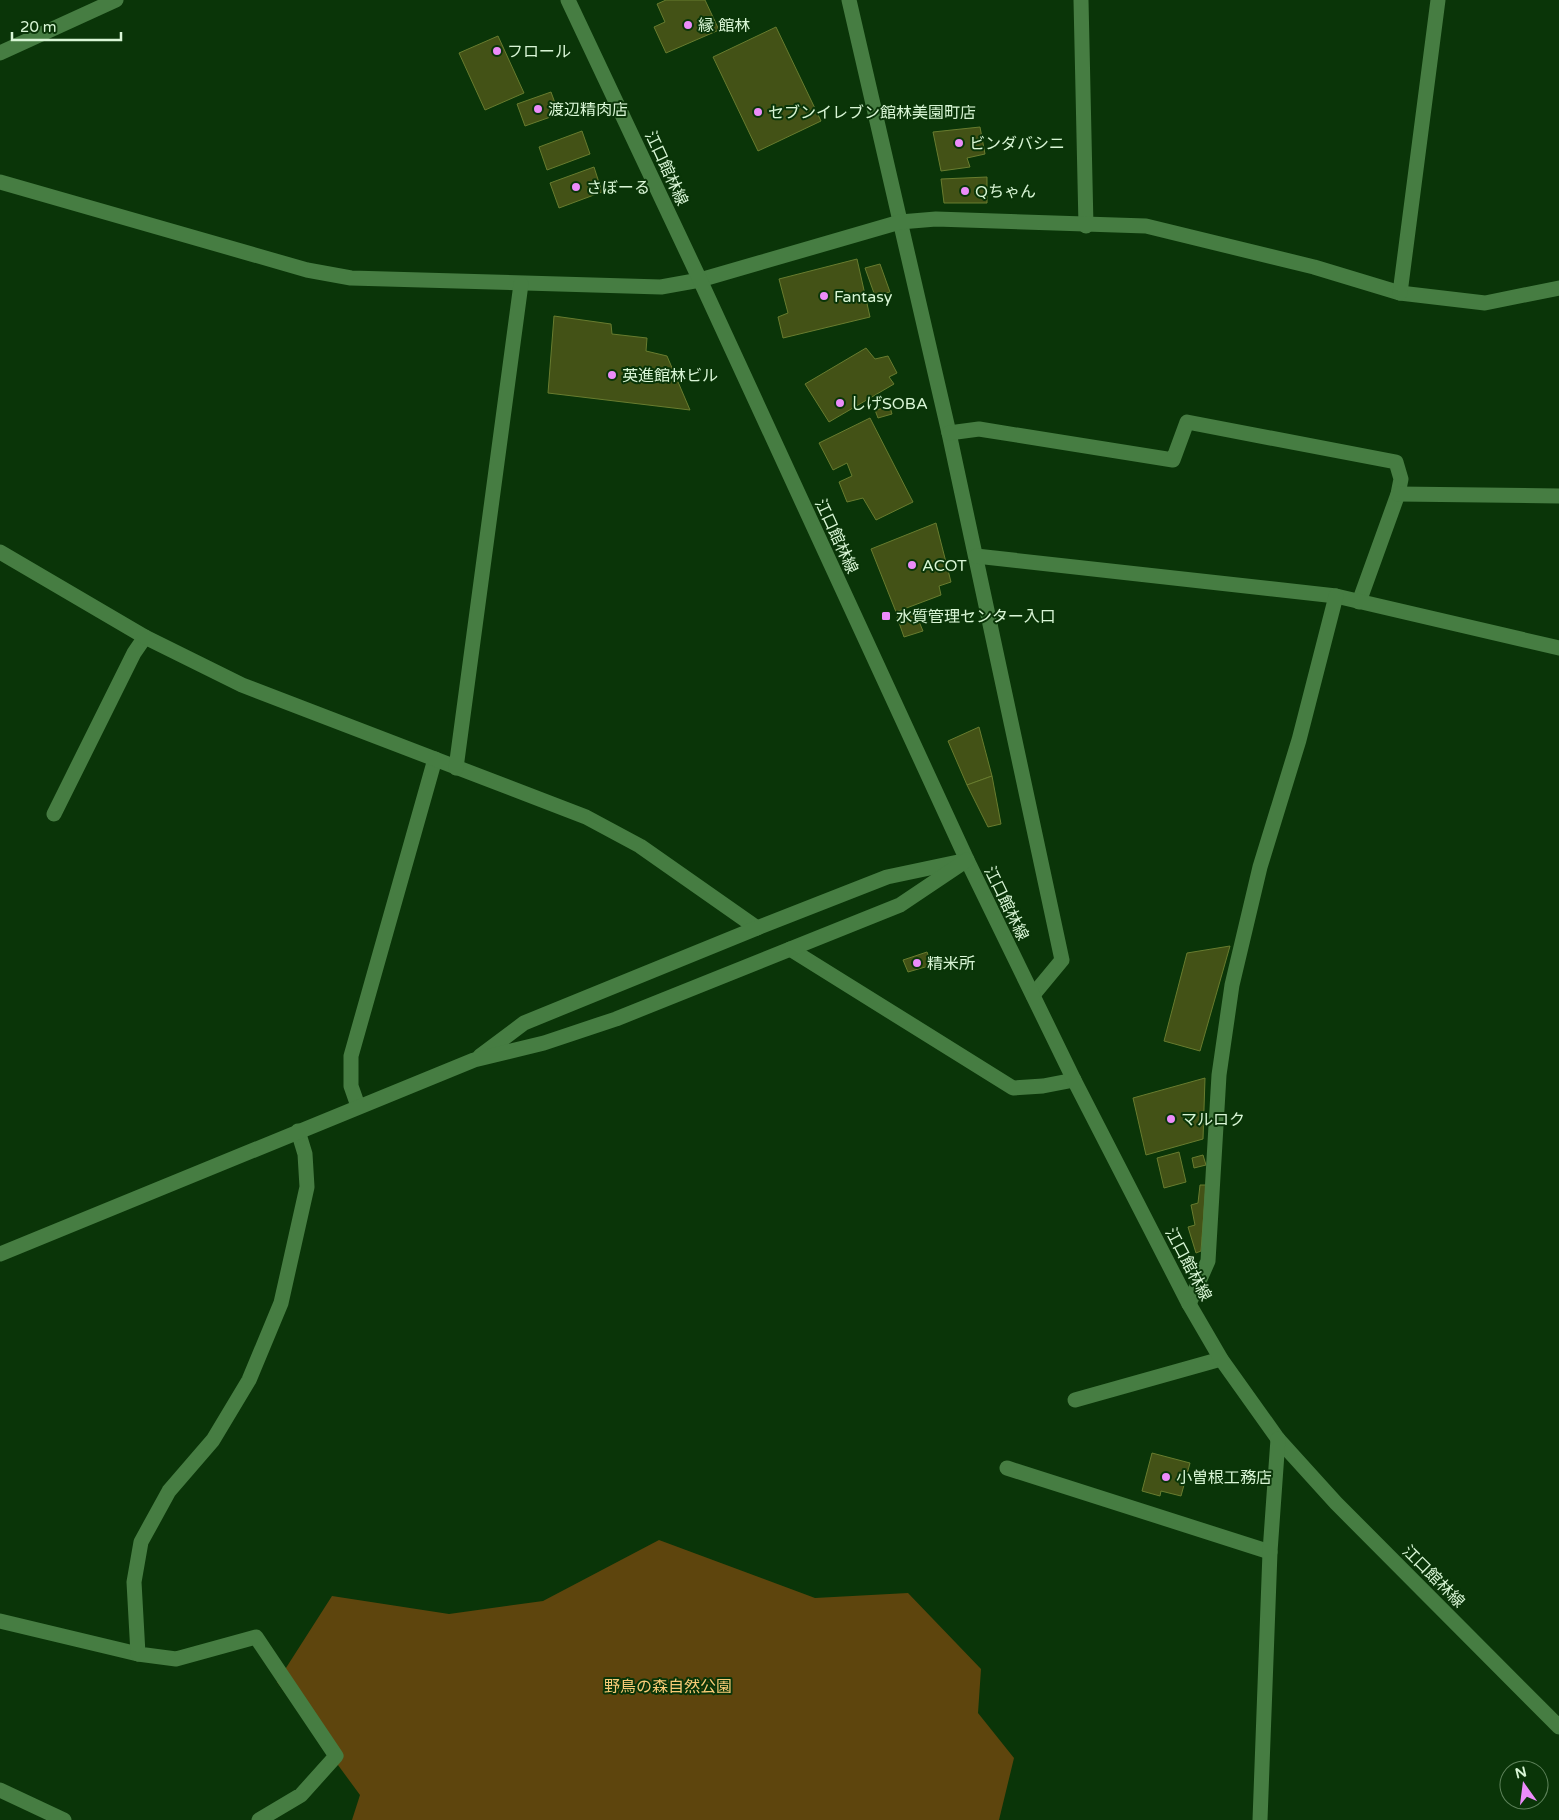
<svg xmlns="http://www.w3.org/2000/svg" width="1559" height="1820" font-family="'Varela Round','Noto Sans JP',sans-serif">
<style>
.green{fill:#5e450d}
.building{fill:#435216;stroke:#687c2f}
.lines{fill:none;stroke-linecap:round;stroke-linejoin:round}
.lane{stroke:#467d42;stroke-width:15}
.street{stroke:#467d42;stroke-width:15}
.secondary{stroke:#467d42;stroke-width:15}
.poi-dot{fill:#ec8cfa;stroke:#0a3508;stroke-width:2}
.labels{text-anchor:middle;stroke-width:4;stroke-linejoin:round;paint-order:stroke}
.poi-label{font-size:16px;fill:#d9f6d6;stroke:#0a3508;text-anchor:start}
.street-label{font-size:16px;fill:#d9f6d6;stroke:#0a3508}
.park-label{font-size:16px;fill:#f8cb77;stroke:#0a3508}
</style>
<rect width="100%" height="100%" fill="#0a3508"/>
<polygon class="green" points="659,1540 815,1598 908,1593 981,1669 978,1713 1014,1758 999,1820 352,1820 360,1795 277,1682 332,1596 449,1614 543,1601"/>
<g class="building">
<polygon points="666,0 705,0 719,30 666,53 654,27 665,22 657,4"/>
<polygon points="776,27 821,121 758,151 713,57"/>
<polygon points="498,36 524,93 485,110 459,53"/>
<polygon points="551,92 559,114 525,126 517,104"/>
<polygon points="980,127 985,154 967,158 970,167 941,171 933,132"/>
<polygon points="582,131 590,154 547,170 539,147"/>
<polygon points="594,167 602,192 559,208 550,183"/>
<polygon points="987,177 987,203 944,203 941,179"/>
<polygon points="857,259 870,317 783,338 778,317 788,313 779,279"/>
<polygon points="880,264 890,292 875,296 865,268"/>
<polygon points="554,316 611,324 612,334 647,338 646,351 667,356 690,410 548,393"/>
<polygon points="866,348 875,359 888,356 897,373 889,377 894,384 829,422 805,384"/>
<polygon points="890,407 892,414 878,418 875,410"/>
<polygon points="870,418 913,502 876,520 863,498 847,502 839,482 852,476 847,463 833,470 819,443"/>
<polygon points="936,523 951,582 939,586 941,595 896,612 871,549"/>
<polygon points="915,612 923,631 904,637 897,617"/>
<polygon points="979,727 992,776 967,785 948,741"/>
<polygon points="992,776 1001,824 988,827 967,785"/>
<polygon points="1230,946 1200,1051 1164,1041 1187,953"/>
<polygon points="927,952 932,965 908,972 903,960"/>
<polygon points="1205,1078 1203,1139 1146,1155 1133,1098"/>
<polygon points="1179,1152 1186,1182 1164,1188 1157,1158"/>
<polygon points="1203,1155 1206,1165 1194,1168 1192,1158"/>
<polygon points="1200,1185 1206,1185 1201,1251 1196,1253 1188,1227 1195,1225 1191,1205 1198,1203"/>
<polygon points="1152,1453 1190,1463 1181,1496 1161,1491 1160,1496 1142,1491"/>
</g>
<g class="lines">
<g class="lane">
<polyline points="54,814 134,653 145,637"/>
<polyline points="358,1106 351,1086 351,1056 435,759"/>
<polyline points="1075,1400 1221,1359"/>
<polyline points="1007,1468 1270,1552"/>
</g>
<g class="street">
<polyline points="849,0 949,433 1062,960 1033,995"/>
<polyline points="1081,0 1086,226"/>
<polyline points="0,53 116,0"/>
<polyline points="0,182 307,270 351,278 661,287 700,280 900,222 936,219 1146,226 1314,267 1400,293 1485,303 1559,288"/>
<polyline points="1400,293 1438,0"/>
<polyline points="949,433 979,429 1173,460 1187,422 1396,462 1401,479 1398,494 1359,602"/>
<polyline points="1398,494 1559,496"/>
<polyline points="0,552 145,637 242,685 586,817 640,846 757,928"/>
<polyline points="976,556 1336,596 1559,648"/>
<polyline points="456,768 521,284"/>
<polyline points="790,949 1013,1088 1043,1086 1074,1080"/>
<polyline points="1189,1304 1208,1261 1219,1075 1232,985 1260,867 1299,740 1336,596"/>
<polyline points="0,1621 138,1654"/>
<polyline points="0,1790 64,1820"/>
<polyline points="259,1820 301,1795 336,1756 256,1637 176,1659 138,1654 134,1582 141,1542 169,1491 213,1440 249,1380 281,1303 307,1187 305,1154 298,1131"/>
</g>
<g class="secondary">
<polyline points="568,0 700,280 967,860 1074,1080 1189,1304 1221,1359 1278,1439 1336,1503 1559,1727"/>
<polyline points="480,1056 524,1023 757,928 887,877 958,862"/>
<polyline points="0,1254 474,1060 544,1043 616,1019 900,905 967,860"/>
<polyline points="1260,1820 1270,1552 1278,1439"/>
</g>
</g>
<g class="poi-dot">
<circle cx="688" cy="25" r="5"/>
<circle cx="497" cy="51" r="5"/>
<circle cx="538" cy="109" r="5"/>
<circle cx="758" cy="112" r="5"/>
<circle cx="959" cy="143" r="5"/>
<circle cx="576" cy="187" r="5"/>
<circle cx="965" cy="191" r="5"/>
<circle cx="824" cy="296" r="5"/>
<circle cx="612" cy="375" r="5"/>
<circle cx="840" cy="403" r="5"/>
<circle cx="912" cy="565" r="5"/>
<rect x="881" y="611" width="10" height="10" rx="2.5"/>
<circle cx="917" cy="963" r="5"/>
<circle cx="1171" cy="1119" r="5"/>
<circle cx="1166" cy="1477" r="5"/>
</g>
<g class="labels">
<g class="poi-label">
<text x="698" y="31">縁 館林</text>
<text x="507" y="57">フロール</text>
<text x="548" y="115">渡辺精肉店</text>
<text x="768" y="118">セブンイレブン館林美園町店</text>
<text x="969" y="149">ビンダバシニ</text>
<text x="586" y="193">さぼーる</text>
<text x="975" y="197">Qちゃん</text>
<text x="834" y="302">Fantasy</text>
<text x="622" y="381">英進館林ビル</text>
<text x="850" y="409">しげSOBA</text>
<text x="922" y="571">ACOT</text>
<text x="896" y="622">水質管理センター入口</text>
<text x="927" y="969">精米所</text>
<text x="1181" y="1125">マルロク</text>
<text x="1176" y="1483">小曽根工務店</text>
</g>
<g class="street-label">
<text transform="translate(667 168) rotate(65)" y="6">江口館林線</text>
<text transform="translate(837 536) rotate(65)" y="6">江口館林線</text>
<text transform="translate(1007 903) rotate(64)" y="6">江口館林線</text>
<text transform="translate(1189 1264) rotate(62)" y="6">江口館林線</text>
<text transform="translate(1434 1576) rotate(45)" y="6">江口館林線</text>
</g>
<g class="park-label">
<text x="668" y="1692">野鳥の森自然公園</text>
</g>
</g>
<g transform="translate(1524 1785) rotate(346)"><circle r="24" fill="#0a3508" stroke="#5d825a"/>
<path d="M0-4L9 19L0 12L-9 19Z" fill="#ec8cfa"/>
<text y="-8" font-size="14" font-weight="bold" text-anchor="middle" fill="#d9f6d6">N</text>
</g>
<path d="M12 32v8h109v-8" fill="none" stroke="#d9f6d6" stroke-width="2.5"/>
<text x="20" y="32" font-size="15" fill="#d9f6d6" stroke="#0a3508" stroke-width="4" paint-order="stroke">20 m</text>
</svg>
